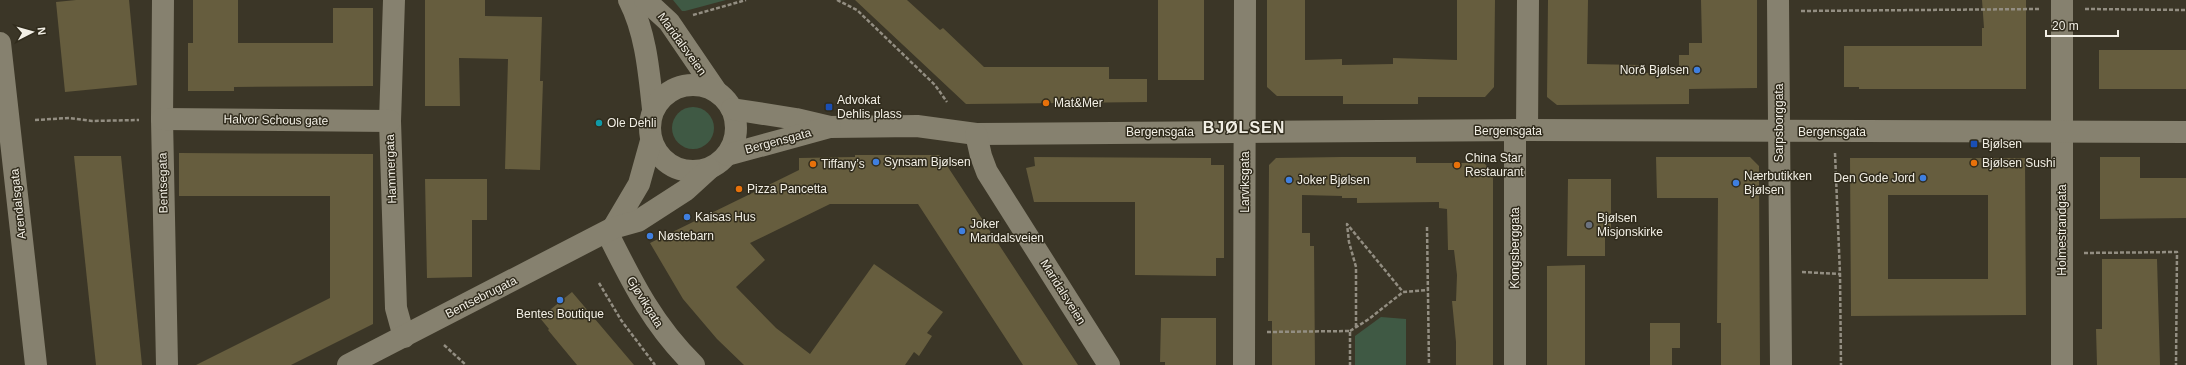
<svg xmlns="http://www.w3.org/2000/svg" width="2186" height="365" font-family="Arial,sans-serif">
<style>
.green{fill:#3f5944}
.building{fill:#665d3e;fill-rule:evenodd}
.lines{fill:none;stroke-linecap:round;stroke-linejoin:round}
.path{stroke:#938e82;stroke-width:2.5;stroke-dasharray:4 2;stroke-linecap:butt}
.minor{stroke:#86816f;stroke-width:22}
.shop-dot{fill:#3f7fe0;stroke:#312c1d;stroke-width:1.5}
.food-dot{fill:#e8710a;stroke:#312c1d;stroke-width:1.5}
.transit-dot{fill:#1a4fb4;stroke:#312c1d;stroke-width:1.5}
.culture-dot{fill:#0f9aa8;stroke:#312c1d;stroke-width:1.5}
.worship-dot{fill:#6b7280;stroke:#312c1d;stroke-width:1.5}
.labels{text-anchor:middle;stroke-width:3;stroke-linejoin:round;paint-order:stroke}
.street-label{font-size:12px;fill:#f2efe5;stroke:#312c1d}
.poi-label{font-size:12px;fill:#f2efe5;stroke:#312c1d;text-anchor:start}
.district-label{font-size:16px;font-weight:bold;letter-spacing:1px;fill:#f2efe5;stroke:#312c1d}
</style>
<rect width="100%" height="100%" fill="#3b3627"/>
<g class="green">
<polygon points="673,0 726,0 685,11 682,11"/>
<circle cx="693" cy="128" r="21"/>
<polygon points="1381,317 1406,319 1406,365 1355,365 1355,336"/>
</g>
<g class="building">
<polygon points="76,0 129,0 137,85 65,92 56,2"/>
<polygon points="193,0 238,0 238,43 333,43 333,8 373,8 373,86 234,87 234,91 188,91 188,43 193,43"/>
<polygon points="425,0 485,0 485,16 542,17 540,81 543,81 540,170 505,169 508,59 459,58 460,106 425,106"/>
<polygon points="855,0 907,0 940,30 943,28 984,67 1109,67 1109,79 1147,79 1147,102 966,104"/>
<rect x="1158" y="0" width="46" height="80"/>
<polygon points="1267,0 1305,0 1305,60 1342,59 1342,65 1393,64 1393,58 1457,60 1457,0 1495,0 1494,87 1485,97 1418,97 1418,104 1343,104 1343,96 1277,96 1267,87"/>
<polygon points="1548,0 1588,0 1587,64 1641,65 1642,73 1679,72 1679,55 1689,55 1689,43 1702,43 1701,0 1757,0 1757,88 1689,89 1689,104 1557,105 1547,97"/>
<polygon points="1982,0 2026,0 2026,89 1859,89 1859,87 1844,87 1844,46 1982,46 1982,28 1984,28"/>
<rect x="2099" y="50" width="87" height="39"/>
<polygon points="179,153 373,154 373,324 291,365 196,365 330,298 330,196 179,196"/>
<polygon points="855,155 940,155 1078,365 1023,365 918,204 830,204 750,243 765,260 736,287 776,328 810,354 874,264 943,312 927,333 932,336 919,356 914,352 905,365 744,365 717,339 683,299 650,243 799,170 799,158 855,157"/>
<polygon points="74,156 121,156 142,365 96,365"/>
<polygon points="1034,157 1211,158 1211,165 1224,165 1224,258 1216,258 1216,276 1135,275 1135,202 1034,202 1026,168 1035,166"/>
<polygon points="1341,157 1416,157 1416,163 1484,163 1493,173 1493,365 1456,365 1456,342 1452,301 1456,301 1457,275 1454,250 1448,250 1447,209 1439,208 1439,202 1357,203 1357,198 1342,198 1342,196 1302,195 1302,233 1310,233 1310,246 1314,246 1315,365 1272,365 1272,321 1268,321 1269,165 1276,158"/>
<polygon points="1656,157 1750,157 1759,166 1760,365 1721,365 1721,323 1717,323 1718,198 1657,198"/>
<polygon points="2100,157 2140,157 2140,178 2186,178 2186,218 2100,219"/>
<path d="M 1850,158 L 2025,158 L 2026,315 L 1851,316 ZM 1888,195 L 1988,195 L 1988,279 L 1888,279 Z"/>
<polygon points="425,179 487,179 487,220 472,220 472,277 427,278"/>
<polygon points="1568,179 1611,179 1611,236 1605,236 1605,256 1567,256"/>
<polygon points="2102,259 2157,259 2160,365 2097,365 2096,329 2102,329"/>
<polygon points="1585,265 1585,365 1547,365 1547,266"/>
<polygon points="572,292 634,365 577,365 548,330 549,329 540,318"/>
<polygon points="1161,318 1216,318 1216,365 1165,365 1165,362 1160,362"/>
<polygon points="1650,323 1680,323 1680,348 1672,348 1672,365 1650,365"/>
</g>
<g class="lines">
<g class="path">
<polyline points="837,0 857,10 935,85 947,102"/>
<polyline points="2085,9 2186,10"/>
<polyline points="1801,11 2040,9"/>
<polyline points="693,15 746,0"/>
<polyline points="35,120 69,118 92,121 139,120"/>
<polyline points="1835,153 1840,274 1841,365"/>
<polyline points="1427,227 1429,365"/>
<polyline points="2084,253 2177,252 2176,365"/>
<polyline points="1802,272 1840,274"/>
<polyline points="599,283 621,320 655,365"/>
<polyline points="1356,327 1356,267 1349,242 1347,224 1403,292"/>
<polyline points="1350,331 1369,319 1403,292 1428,290"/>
<polyline points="1267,332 1350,331 1350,365"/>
<polyline points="444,345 466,365"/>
</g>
<g class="minor">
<polyline points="163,0 162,119 167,365"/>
<polyline points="394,0 390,121 396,308 404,337"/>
<path d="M 629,0 C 646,33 649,73 653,109"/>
<polyline points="645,0 669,22 716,91"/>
<polyline points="1778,0 1781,365"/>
<polyline points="2062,0 2062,365"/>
<polyline points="0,43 36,365"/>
<circle cx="693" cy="128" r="43"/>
<polyline points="732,109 796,119 830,127 917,126 976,134 1527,130 2186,132"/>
<polyline points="162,119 390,121"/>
<polyline points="1527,130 1528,0"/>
<polyline points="976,134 981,156 987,172 1109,365"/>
<polyline points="727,155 830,127"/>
<polyline points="613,228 639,184 651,141"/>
<path d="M 607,232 C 632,282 653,325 694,365"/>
<polyline points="348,365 613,228 638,221 686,190 709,169"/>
<polyline points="1244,365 1245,0"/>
<polyline points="1515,365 1515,130"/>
</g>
</g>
<g class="shop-dot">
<circle cx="1697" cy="70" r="4"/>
<circle cx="876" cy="162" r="4"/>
<circle cx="1923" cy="178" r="4"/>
<circle cx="1289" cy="180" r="4"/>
<circle cx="1736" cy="183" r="4"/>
<circle cx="687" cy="217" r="4"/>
<circle cx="962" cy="231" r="4"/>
<circle cx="650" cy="236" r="4"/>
<circle cx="560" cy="300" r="4"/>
</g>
<g class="food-dot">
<circle cx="1046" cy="103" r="4"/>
<circle cx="1974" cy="163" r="4"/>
<circle cx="813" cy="164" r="4"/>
<circle cx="1457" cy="165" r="4"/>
<circle cx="739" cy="189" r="4"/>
</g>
<g class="transit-dot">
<rect x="825" y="103" width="8" height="8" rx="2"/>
<rect x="1970" y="140" width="8" height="8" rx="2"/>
</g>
<circle class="culture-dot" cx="599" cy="123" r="4"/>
<circle class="worship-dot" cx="1589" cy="225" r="4"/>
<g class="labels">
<g class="street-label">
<text transform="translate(682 44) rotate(54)" y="4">Maridalsveien</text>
<text transform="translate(276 120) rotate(1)" y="4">Halvor Schous gate</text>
<text transform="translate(1779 123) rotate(-90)" y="4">Sarpsborggata</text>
<text x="1508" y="135">Bergensgata</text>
<text x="1160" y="136">Bergensgata</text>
<text x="1832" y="136">Bergensgata</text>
<text transform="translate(778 141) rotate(-15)" y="4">Bergensgata</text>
<text transform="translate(391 169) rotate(-92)" y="4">Hammergata</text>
<text transform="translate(1245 182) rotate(-90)" y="4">Larviksgata</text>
<text transform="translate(163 183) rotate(-91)" y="4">Bentsegata</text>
<text transform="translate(18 204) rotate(-96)" y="4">Arendalsgata</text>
<text transform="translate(2062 230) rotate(-90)" y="4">Holmestrandgata</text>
<text transform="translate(1515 248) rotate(-90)" y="4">Kongsberggata</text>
<text transform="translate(1063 292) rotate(58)" y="4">Maridalsveien</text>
<text transform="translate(481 297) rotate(-27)" y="4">Bentsebrugata</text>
<text transform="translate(645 302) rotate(58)" y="4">Gjøvikgata</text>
</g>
<g class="poi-label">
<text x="1689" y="74" text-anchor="end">Norð Bjølsen</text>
<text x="837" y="104">Advokat<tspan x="837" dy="14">Dehlis plass</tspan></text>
<text x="1054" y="107">Mat&amp;Mer</text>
<text x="607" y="127">Ole Dehli</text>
<text x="1982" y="148">Bjølsen</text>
<text x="1465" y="162">China Star<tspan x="1465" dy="14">Restaurant</tspan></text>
<text x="884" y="166">Synsam Bjølsen</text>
<text x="1982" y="167">Bjølsen Sushi</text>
<text x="821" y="168">Tiffany’s</text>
<text x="1744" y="180">Nærbutikken<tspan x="1744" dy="14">Bjølsen</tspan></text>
<text x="1915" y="182" text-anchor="end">Den Gode Jord</text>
<text x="1297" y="184">Joker Bjølsen</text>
<text x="747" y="193">Pizza Pancetta</text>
<text x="695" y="221">Kaisas Hus</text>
<text x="1597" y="222">Bjølsen<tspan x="1597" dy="14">Misjonskirke</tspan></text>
<text x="970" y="228">Joker<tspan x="970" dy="14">Maridalsveien</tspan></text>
<text x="658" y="240">Nøstebarn</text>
<text x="560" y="318" text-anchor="middle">Bentes Boutique</text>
</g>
<g class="district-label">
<text x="1244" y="133">BJØLSEN</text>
</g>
</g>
<g transform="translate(32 32) rotate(84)" stroke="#312c1d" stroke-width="3" paint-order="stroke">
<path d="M0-3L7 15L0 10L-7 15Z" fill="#f2efe5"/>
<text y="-6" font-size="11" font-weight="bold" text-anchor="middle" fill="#f2efe5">N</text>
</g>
<path d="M2046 30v6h72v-6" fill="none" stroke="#f2efe5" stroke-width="2"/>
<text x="2052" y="30" font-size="12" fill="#f2efe5" stroke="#312c1d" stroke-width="3" paint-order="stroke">20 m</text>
</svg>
